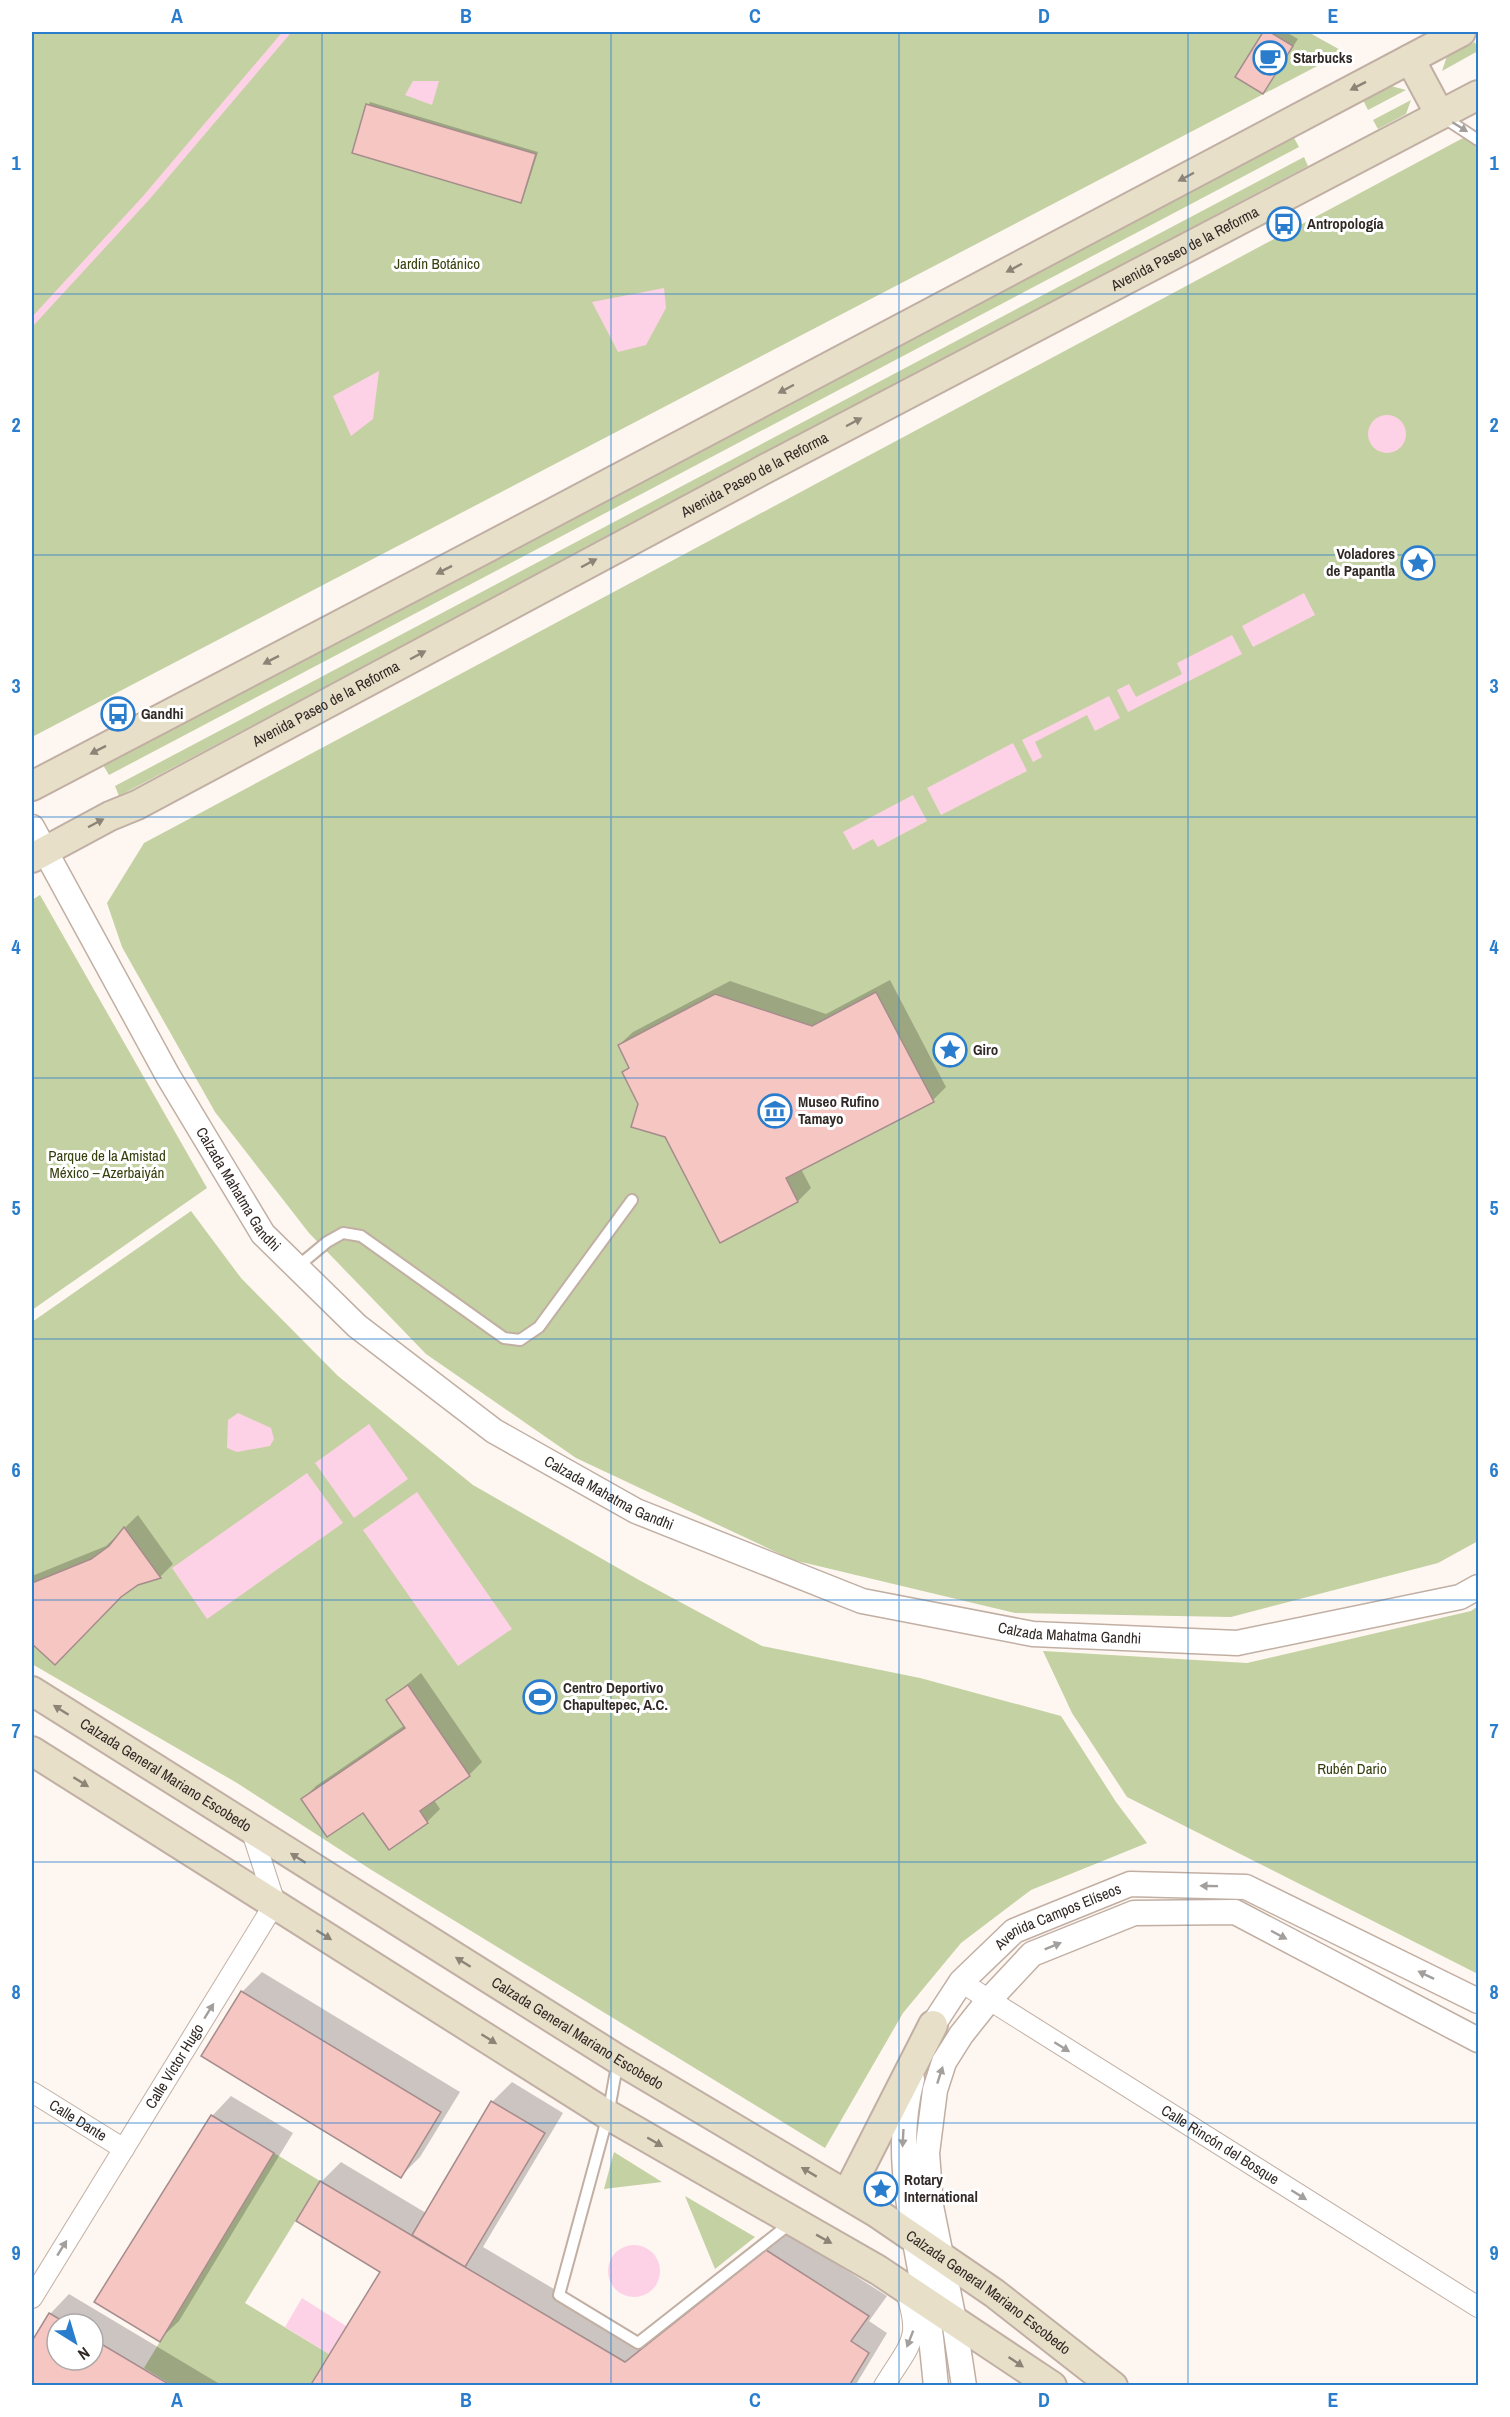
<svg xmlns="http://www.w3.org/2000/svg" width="1510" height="2417" font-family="'Archivo Narrow',sans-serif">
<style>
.green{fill:#c4d1a2}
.water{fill:#fed2e6}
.shadow{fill:#0003;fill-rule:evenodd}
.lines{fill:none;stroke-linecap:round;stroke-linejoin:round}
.stream{stroke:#fed2e6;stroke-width:7}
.building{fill:#f6c6c3;stroke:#a48d8c;stroke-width:1.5}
.service-casing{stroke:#c1afa3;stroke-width:14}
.minor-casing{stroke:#c1afa3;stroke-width:22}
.tertiary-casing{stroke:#c1afa3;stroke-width:27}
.secondary-casing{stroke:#c1afa3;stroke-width:32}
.service{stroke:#fff;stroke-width:10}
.minor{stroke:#fff;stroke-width:20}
.tertiary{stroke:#fff;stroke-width:24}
.secondary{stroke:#e8dfc9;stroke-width:28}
.oneway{fill:#8c8477}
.oneway2{fill:#a29f9d}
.grid{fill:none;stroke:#297dcc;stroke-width:1.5;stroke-opacity:0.55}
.labels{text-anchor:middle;stroke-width:6;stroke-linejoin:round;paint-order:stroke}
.poi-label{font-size:15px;font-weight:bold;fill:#312925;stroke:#fff;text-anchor:start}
.street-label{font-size:15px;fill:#312925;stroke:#fff}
.park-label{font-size:15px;fill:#353f0b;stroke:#fff}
.neatline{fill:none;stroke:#297dcc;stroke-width:2}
.grid-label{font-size:20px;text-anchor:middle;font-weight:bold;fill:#297dcc}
</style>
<rect width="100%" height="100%" fill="#fef6f1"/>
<g class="green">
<polygon points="32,32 1308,32 1344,52 32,737"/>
<polygon points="1475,42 1478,51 1442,71 1447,56"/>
<polygon points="1391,86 1406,90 1368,110 1363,100"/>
<polygon points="1411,100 1406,114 1378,129 1373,120"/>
<polygon points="1478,130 1478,1541 1438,1563 1231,1617 1015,1613 793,1560 576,1458 426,1354 309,1233 215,1112 122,947 107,903 144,843"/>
<polygon points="1293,136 1299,147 109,775 103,765"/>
<polygon points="1304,157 1308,166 119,796 115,786"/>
<polygon points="40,895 207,1188 32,1310 32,900"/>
<polygon points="191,1211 241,1278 338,1376 473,1485 639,1580 762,1646 920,1678 1061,1716 1116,1802 1147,1843 1031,1890 961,1943 903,2013 825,2148 370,1869 237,1783 32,1664 32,1322"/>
<polygon points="1478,1606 1478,1974 1127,1797 1072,1713 1043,1651 1247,1663 1471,1611"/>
<polygon points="614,2152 662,2182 604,2189"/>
<polygon points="274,2153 320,2181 245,2303 329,2354 310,2385 172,2385 144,2368"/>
<polygon points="685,2196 755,2237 715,2269"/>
</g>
<g class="water">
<polygon points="413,81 439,81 432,105 405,95"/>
<polygon points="664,288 666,308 646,345 618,352 592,302"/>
<polygon points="379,371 373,419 351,436 333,396"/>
<circle cx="1387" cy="434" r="19"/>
<polygon points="1304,593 1315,615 1253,647 1242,626"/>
<polygon points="1232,635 1242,654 1128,712 1117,690 1129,684 1136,697 1182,674 1177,663"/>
<polygon points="1109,696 1120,718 1095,731 1087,715 1035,742 1042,757 1033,762 1022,740"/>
<polygon points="1013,743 1027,771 941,815 927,788"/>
<polygon points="913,795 927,821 878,847 873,839 853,850 843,832"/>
<polygon points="238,1413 271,1428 274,1439 270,1446 237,1452 227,1448 228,1420"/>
<polygon points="369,1424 408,1479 354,1518 315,1463"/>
<polygon points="307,1473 343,1523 207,1619 172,1568"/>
<polygon points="417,1492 512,1629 458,1666 363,1530"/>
<circle cx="634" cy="2271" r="26"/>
<polygon points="302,2298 346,2326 329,2354 285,2327"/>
</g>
<g class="shadow">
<polygon points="1265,32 1286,32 1298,39 1263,92 1237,77"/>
<polygon points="370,102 538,152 523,199 521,201 353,152"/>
<polygon points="890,980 946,1087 933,1100 801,1169 811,1188 798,1201 721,1241 666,1135 640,1104 623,1073 630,1066 619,1045 633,1032 730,981 826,1014"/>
<polygon points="138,1515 173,1564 160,1577 138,1584 121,1595 55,1663 32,1641 32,1576 106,1546"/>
<polygon points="421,1673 482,1762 469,1775 434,1800 440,1809 427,1822 303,1799 316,1786 405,1725 388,1700"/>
<polygon points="262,1972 460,2092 420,2157 401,2176 242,1992"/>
<polygon points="512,2082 563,2113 483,2247 645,2343 786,2232 887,2296 869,2321 887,2333 855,2386 312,2386 382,2272 298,2220 321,2182 341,2162 426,2213 492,2102"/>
<polygon points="231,2096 293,2133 179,2321 159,2340 212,2116"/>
<path d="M 69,2294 L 223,2386 L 32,2386 L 32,2344 L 50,2314 ZM 57,2324 L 93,2324 L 93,2360 L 57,2360 Z"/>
</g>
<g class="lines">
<polyline class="stream" points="32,322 146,198 287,32"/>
</g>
<g class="building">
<polygon points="1263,32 1270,32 1293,46 1263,94 1235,77"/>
<polygon points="366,104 536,154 521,203 352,153"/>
<polygon points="876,992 934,1102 786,1178 798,1202 720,1243 665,1137 631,1127 638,1104 622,1072 629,1068 618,1045 715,994 812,1026"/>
<polygon points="124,1527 161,1578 138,1585 121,1597 55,1665 32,1644 32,1583 91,1559 109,1546"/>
<polygon points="408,1685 470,1776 420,1811 428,1823 389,1850 363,1813 327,1837 301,1799 405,1728 386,1700"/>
<polygon points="241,1991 441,2112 401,2178 201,2056"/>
<polygon points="491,2101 545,2133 465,2267 412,2235"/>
<polygon points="211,2115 274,2153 160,2342 94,2302"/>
<polygon points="320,2181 625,2362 766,2250 869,2316 851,2341 869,2353 849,2386 310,2386 380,2272 296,2221"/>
<polygon points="49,2313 68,2324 57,2324 57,2360 93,2360 93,2339 172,2386 32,2386 32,2341"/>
</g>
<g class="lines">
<g class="service-casing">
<g id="service">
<polyline points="1443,117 1478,140"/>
<polyline points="297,1267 327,1242 343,1233 361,1236 504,1338 520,1340 539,1327 632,1200"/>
<polyline points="618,2060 608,2115 559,2295 638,2343 792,2222"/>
</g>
</g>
<g class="minor-casing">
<g id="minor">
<path id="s1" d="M 961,1982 L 1478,2307"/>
<path id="s2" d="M 32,2092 L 124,2149"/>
<path id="s3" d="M 32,2298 L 275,1903 L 251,1829"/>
<path d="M 884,2386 C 911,2342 923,2339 904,2287"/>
</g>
</g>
<g class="tertiary-casing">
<g id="tertiary">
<path id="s4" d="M 32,827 L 168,1076 L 263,1234 L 357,1326 L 494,1431 L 636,1511 L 862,1601 L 1033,1634 L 1237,1643 L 1460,1597 L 1478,1587"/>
<path id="s5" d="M 926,2041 L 933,2025 L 961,1982 L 1014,1931 L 1130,1884 L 1246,1887 L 1478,2001"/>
<path d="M 912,2079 C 892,2155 914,2228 926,2303 C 931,2330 933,2358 936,2386"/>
<polyline points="964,2386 954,2320 931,2206 927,2153 935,2090 944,2062 961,2035 988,2001 1032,1954 1134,1913 1235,1912 1478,2040"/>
</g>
</g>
<g class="secondary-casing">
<g id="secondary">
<polyline points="1410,59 1440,115"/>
<polyline points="32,786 496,543 1461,32"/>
<path id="s6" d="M 32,858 L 110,816 L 137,805 L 761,471 L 1478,95"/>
<path id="s7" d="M 32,1691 L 619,2060 L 877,2213 L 994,2293 L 1113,2386"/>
<polyline points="32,1751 608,2115 878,2270 1052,2386"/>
<polyline points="847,2194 933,2025"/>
</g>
</g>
<use href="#service" class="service"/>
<use href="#minor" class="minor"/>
<use href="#tertiary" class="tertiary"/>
<use href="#secondary" class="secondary"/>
</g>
<defs><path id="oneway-solid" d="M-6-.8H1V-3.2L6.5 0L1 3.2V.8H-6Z" transform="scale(1.5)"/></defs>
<g class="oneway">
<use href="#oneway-solid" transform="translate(1358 86) rotate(153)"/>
<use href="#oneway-solid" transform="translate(1186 177) rotate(152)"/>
<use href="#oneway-solid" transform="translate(1014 268) rotate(152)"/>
<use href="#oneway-solid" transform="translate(786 389) rotate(152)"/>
<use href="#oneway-solid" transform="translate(854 422) rotate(-28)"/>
<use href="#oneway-solid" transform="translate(589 563) rotate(-28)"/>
<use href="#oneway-solid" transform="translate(444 570) rotate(153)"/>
<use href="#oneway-solid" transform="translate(418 655) rotate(-28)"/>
<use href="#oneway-solid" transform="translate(271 660) rotate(153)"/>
<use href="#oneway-solid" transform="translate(98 750) rotate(153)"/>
<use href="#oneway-solid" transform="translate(96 823) rotate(-28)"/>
<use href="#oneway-solid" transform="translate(61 1710) rotate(-148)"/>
<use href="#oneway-solid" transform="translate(81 1782) rotate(32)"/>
<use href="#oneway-solid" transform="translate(298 1858) rotate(-148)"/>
<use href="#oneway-solid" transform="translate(324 1935) rotate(32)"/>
<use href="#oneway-solid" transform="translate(463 1962) rotate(-148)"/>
<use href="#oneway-solid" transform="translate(489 2039) rotate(32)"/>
<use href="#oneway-solid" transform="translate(655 2142) rotate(30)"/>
<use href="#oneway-solid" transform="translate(809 2172) rotate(-149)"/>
<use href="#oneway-solid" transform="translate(824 2239) rotate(29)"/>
<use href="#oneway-solid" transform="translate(1016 2362) rotate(34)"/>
</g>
<g class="oneway2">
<use href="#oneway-solid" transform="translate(1460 127) rotate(32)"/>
<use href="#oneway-solid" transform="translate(1209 1886) rotate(-179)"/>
<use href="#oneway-solid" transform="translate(1279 1935) rotate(28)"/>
<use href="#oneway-solid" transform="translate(1053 1946) rotate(-22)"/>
<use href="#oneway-solid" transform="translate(1426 1975) rotate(-154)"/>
<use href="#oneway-solid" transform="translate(209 2011) rotate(-58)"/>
<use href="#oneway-solid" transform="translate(1062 2047) rotate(32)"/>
<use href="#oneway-solid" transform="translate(940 2075) rotate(-72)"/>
<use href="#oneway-solid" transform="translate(903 2138) rotate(93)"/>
<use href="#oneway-solid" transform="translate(1299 2195) rotate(32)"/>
<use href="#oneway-solid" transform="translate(62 2248) rotate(-58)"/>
<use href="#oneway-solid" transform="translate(910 2339) rotate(111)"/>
</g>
<path class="grid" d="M 322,32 L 322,2386M 611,32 L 611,2386M 899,32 L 899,2386M 1188,32 L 1188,2386M 32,294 L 1478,294M 32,555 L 1478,555M 32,817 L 1478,817M 32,1078 L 1478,1078M 32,1339 L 1478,1339M 32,1600 L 1478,1600M 32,1862 L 1478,1862M 32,2123 L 1478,2123"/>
<defs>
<g id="cafe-ring" transform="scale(1.725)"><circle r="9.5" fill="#fff" stroke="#297dcc" stroke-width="1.5"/><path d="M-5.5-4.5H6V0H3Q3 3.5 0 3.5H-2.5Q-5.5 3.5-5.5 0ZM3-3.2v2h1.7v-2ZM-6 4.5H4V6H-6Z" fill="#297dcc"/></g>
<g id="bus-ring" transform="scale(1.725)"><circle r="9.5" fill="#fff" stroke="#297dcc" stroke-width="1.5"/><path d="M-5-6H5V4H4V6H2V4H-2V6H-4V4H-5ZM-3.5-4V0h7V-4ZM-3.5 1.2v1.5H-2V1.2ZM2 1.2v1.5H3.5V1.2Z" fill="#297dcc"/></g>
<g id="sight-ring" transform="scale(1.725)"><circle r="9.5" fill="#fff" stroke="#297dcc" stroke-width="1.5"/><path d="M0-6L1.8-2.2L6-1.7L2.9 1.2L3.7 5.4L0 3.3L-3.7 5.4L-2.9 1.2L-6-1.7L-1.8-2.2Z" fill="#297dcc"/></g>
<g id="museum-ring" transform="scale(1.725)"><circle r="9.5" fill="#fff" stroke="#297dcc" stroke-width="1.5"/><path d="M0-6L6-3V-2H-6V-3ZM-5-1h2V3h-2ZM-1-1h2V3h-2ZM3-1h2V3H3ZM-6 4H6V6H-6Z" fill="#297dcc"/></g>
<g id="stadium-ring" transform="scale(1.725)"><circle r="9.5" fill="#fff" stroke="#297dcc" stroke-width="1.5"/><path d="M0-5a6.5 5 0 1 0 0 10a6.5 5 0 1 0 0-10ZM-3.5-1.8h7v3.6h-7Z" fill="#297dcc"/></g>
</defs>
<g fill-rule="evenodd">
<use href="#cafe-ring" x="1270" y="58"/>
<use href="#bus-ring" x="1284" y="224"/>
<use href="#sight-ring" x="1418" y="563"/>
<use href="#bus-ring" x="118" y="714"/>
<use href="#sight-ring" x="950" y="1050"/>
<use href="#museum-ring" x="775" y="1111"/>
<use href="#stadium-ring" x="540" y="1697"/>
<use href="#sight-ring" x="881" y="2189"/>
</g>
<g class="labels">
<g class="poi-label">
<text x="1293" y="63">Starbucks</text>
<text x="1307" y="229">Antropología</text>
<text x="1395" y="559" text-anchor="end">Voladores<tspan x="1395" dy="17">de Papantla</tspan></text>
<text x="141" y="719">Gandhi</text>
<text x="973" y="1055">Giro</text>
<text x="798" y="1107">Museo Rufino<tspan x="798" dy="17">Tamayo</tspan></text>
<text x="563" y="1693">Centro Deportivo<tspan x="563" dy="17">Chapultepec, A.C.</tspan></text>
<text x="904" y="2185">Rotary<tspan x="904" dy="17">International</tspan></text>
</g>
<g class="street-label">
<text dy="5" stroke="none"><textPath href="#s6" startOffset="1304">Avenida Paseo de la Reforma</textPath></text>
<text dy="5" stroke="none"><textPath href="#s6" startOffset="818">Avenida Paseo de la Reforma</textPath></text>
<text dy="5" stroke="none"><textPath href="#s6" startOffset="332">Avenida Paseo de la Reforma</textPath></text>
<text dy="5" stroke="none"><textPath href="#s4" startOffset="417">Calzada Mahatma Gandhi</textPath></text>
<text dy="5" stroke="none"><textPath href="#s4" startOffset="903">Calzada Mahatma Gandhi</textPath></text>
<text dy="5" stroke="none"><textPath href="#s4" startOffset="1389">Calzada Mahatma Gandhi</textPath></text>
<text dy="5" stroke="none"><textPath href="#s7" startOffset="158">Calzada General Mariano Escobedo</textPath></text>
<text dy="5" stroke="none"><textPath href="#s5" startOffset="188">Avenida Campos Elíseos</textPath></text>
<text dy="5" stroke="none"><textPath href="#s7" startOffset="644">Calzada General Mariano Escobedo</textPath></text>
<text dy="5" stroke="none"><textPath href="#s3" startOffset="272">Calle Víctor Hugo</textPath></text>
<text dy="5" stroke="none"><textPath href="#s2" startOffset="54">Calle Dante</textPath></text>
<text dy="5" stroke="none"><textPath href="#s1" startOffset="306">Calle Rincón del Bosque</textPath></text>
<text dy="5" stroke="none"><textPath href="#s7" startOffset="1130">Calzada General Mariano Escobedo</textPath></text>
</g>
<g class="park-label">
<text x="437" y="269">Jardín Botánico</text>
<text x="107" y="1161">Parque de la Amistad<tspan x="107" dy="17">México – Azerbaiyán</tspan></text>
<text x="1352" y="1774">Rubén Dario</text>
</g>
</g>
<rect width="1510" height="2417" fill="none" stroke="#ffffff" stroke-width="66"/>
<g transform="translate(75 2342) rotate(143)"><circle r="28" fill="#ffffff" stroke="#ada9a8" stroke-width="1.5"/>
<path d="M0-4.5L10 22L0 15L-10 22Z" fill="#297dcc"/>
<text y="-9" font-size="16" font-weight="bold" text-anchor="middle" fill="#312925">N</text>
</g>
<rect x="33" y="33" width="1444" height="2351" class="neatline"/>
<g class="grid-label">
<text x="177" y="23">A</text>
<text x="466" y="23">B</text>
<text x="755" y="23">C</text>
<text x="1044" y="23">D</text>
<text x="1333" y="23">E</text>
<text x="16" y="170">1</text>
<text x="1494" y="170">1</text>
<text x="16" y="432">2</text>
<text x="1494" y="432">2</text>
<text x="16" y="693">3</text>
<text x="1494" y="693">3</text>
<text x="16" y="954">4</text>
<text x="1494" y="954">4</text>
<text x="16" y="1215">5</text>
<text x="1494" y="1215">5</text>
<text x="16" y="1477">6</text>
<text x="1494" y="1477">6</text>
<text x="16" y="1738">7</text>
<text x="1494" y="1738">7</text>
<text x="16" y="1999">8</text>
<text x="1494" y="1999">8</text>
<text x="16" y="2260">9</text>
<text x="1494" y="2260">9</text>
<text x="177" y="2407">A</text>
<text x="466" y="2407">B</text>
<text x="755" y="2407">C</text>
<text x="1044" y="2407">D</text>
<text x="1333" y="2407">E</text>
</g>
</svg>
